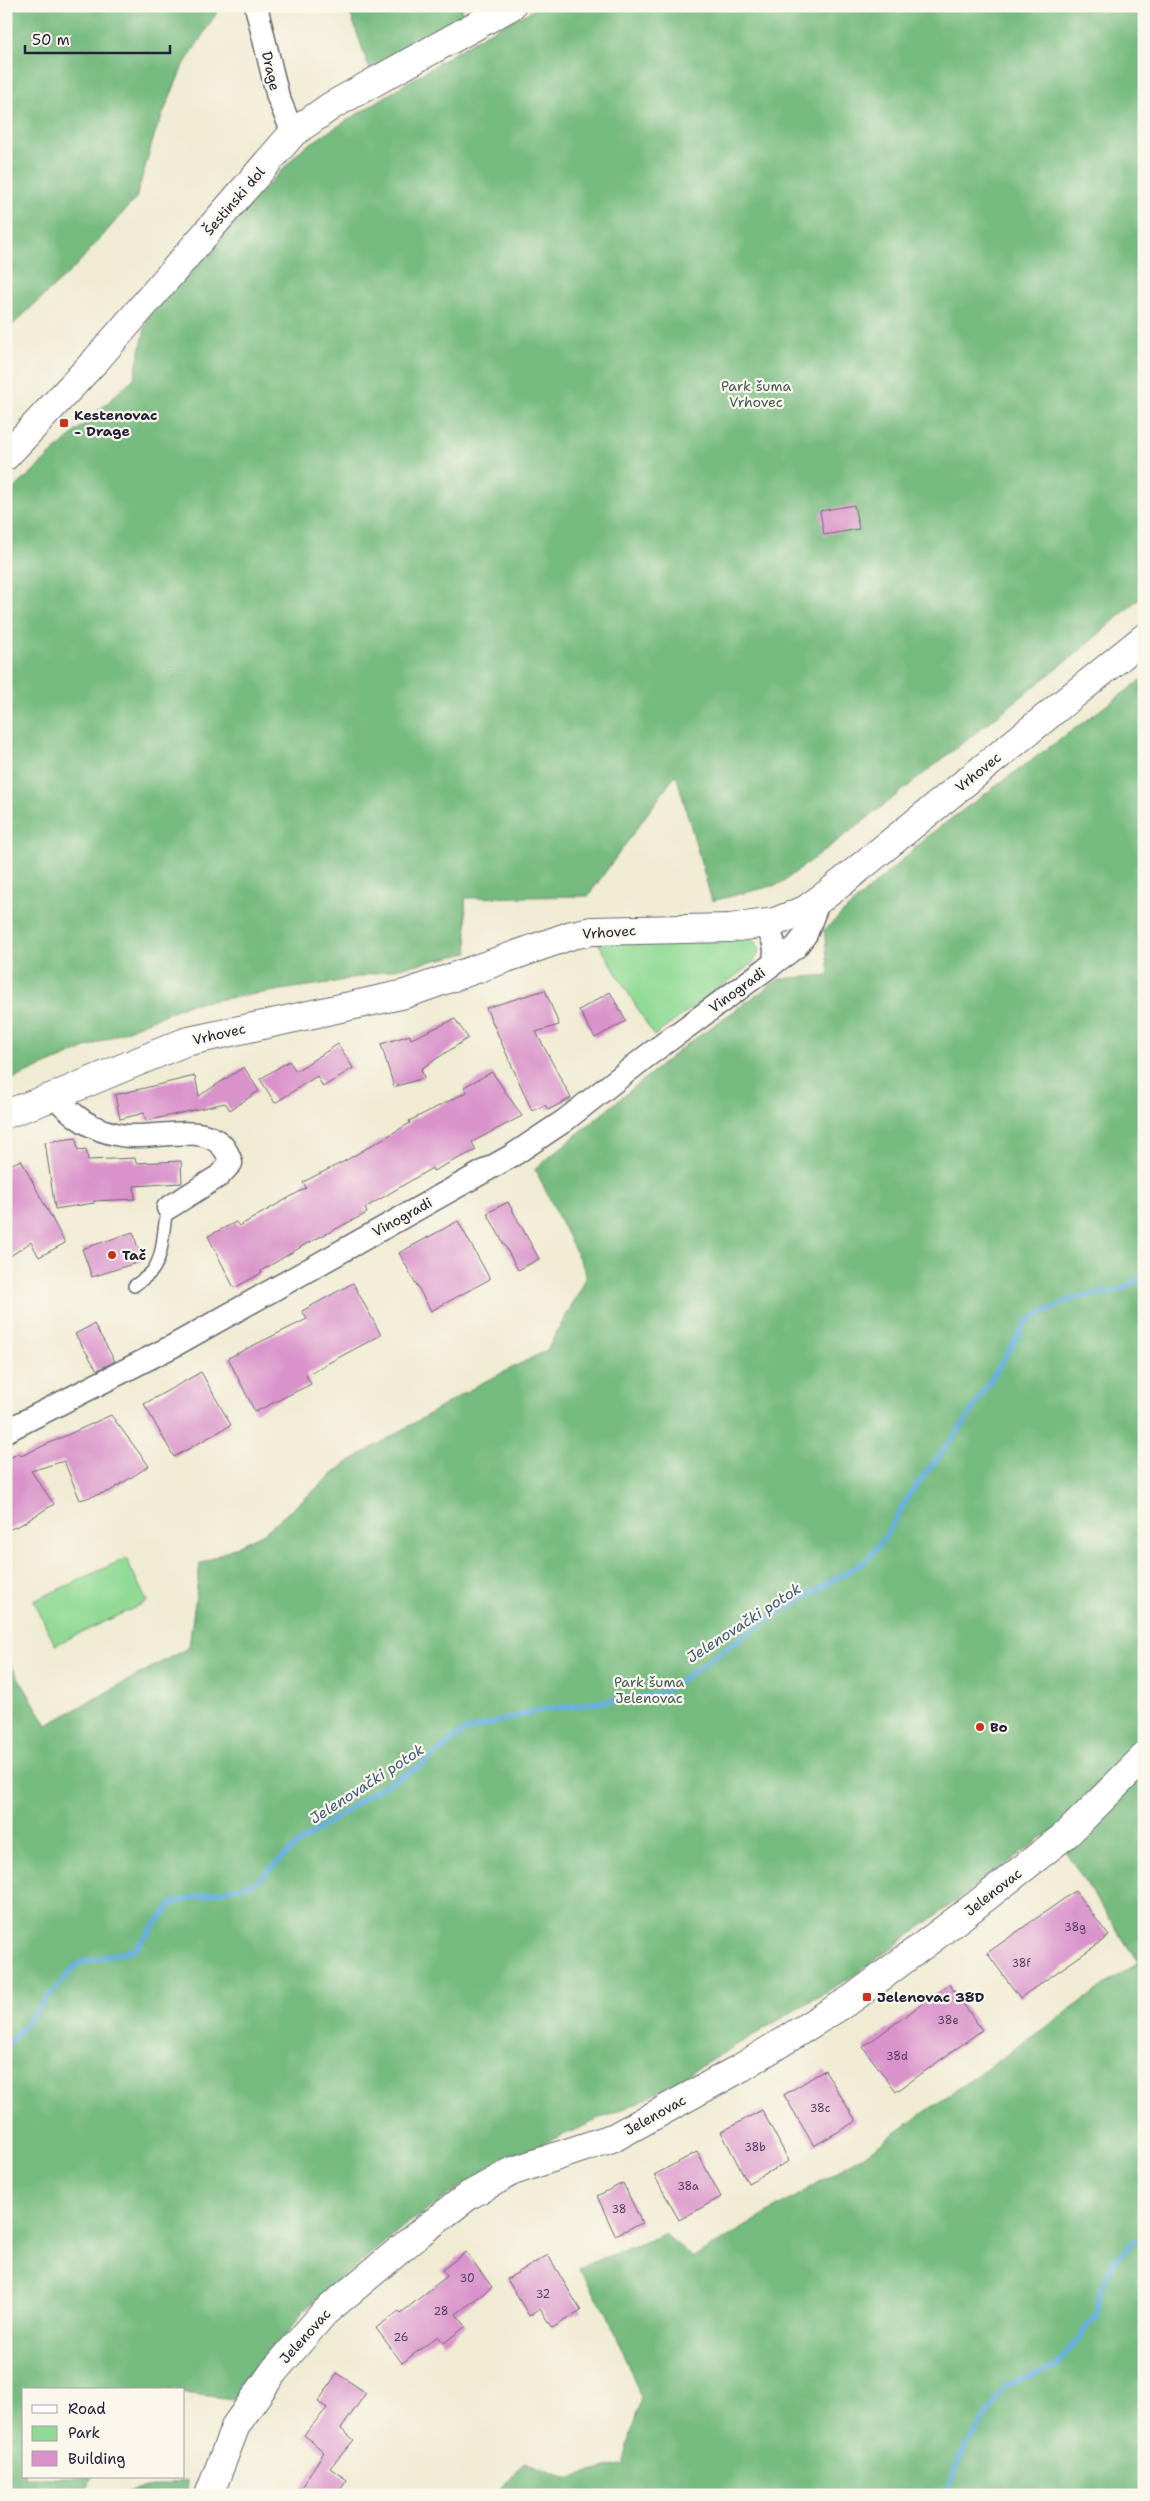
<svg xmlns="http://www.w3.org/2000/svg" width="1150" height="2501" font-family="'Shantell Sans',sans-serif">
<style>
.green{fill:#91da95;stroke:#5a7e68}
.forest{fill:#74ba7e;stroke:#4b6e5c}
.lines{fill:none;stroke-linecap:round;stroke-linejoin:round}
.stream{stroke:#67b0df;stroke-width:5.5}
.building{fill:#d993ca}
.lane-casing{stroke:#6a6870;stroke-width:14}
.street-casing{stroke:#6a6870;stroke-width:25}
.secondary-casing{stroke:#6a6870;stroke-width:30}
.lane{stroke:#fff;stroke-width:11}
.street{stroke:#fff;stroke-width:22}
.secondary{stroke:#fff;stroke-width:28}
.poi-dot{fill:#c8321e;stroke:#fbf7ec;stroke-width:2}
.labels{text-anchor:middle;stroke-width:4.5;stroke-linejoin:round;paint-order:stroke}
.number-label{font-size:11px;fill:#503e5f}
.street-label{font-size:14px;fill:#22223b;stroke:#fbf7ec}
.park-label{font-size:14px;fill:#435956;stroke:#fbf7ec}
.poi-label{font-size:14px;font-weight:bold;fill:#22223b;stroke:#fbf7ec;text-anchor:start}
.water-label{font-size:15px;font-style:italic;fill:#3e5b7d;stroke:#fbf7ec}
</style>
<rect width="100%" height="100%" fill="#fbf7ec"/>
<filter id="ink" filterUnits="userSpaceOnUse"><feTurbulence type="fractalNoise" baseFrequency=".02" numOctaves="2"/><feDisplacementMap in="SourceGraphic" scale="10" xChannelSelector="R" yChannelSelector="G"/><feConvolveMatrix kernelMatrix="1 2 1 2 8 2 1 2 1" color-interpolation-filters="sRGB"/></filter>
<filter id="wash" filterUnits="userSpaceOnUse"><feTurbulence type="fractalNoise" baseFrequency=".0096" numOctaves="4" result="noise"/><feDisplacementMap in="SourceGraphic" scale="20" xChannelSelector="R" yChannelSelector="G"/><feGaussianBlur stdDeviation="1.12" result="paint"/><feColorMatrix in="noise" values="0 0 0 0 0 0 0 0 0 0 0 0 0 0 0 0 0 1.4 0 .05"/><feComposite in="paint" operator="in"/></filter>
<g filter="url(#wash)">
<rect width="100%" height="100%" fill="#f0ebd3"/>
<g class="green">
<polygon points="748,937 755,942 759,951 754,962 654,1036 596,939"/>
<polygon points="126,1558 147,1602 55,1645 34,1601"/>
</g>
<g class="forest">
<polygon points="6,6 217,6 219,9 182,68 155,133 136,198 75,267 6,331"/>
<polygon points="348,6 463,6 459,29 371,74"/>
<polygon points="541,6 1144,6 1144,594 1083,648 865,820 780,884 712,901 676,774 588,896 465,898 468,953 335,982 189,1004 6,1082 6,496 134,378 149,310 303,148 482,36"/>
<polygon points="1144,678 1144,2495 494,2495 525,2462 566,2478 623,2464 641,2398 607,2313 578,2268 665,2234 693,2258 861,2157 1138,1962 1052,1831 856,1974 646,2099 489,2167 404,2226 304,2310 240,2400 184,2393 184,2390 24,2390 24,2477 92,2477 83,2495 6,2495 6,1657 47,1725 189,1647 200,1564 264,1533 345,1464 478,1385 547,1350 583,1285 586,1273 535,1169 682,1048 779,979 829,975 824,930 933,832"/>
<polygon points="186,2480 188,2495 113,2495"/>
</g>
<g class="lines">
<g class="stream">
<polyline points="6,2047 77,1964 135,1949 173,1903 255,1883 298,1844 373,1792 421,1766 464,1731 536,1711 661,1694 768,1619 867,1560 885,1537 909,1495 963,1425 1028,1320 1074,1298 1118,1291 1144,1276"/>
<polyline points="945,2495 961,2455 1007,2384 1057,2366 1096,2316 1098,2296 1115,2260 1133,2241 1144,2240"/>
</g>
</g>
<g id="blocks">
<g class="building">
<polygon points="854,505 859,529 824,535 820,511"/>
<polygon points="545,990 559,1025 536,1032 571,1098 548,1110 545,1105 532,1111 486,1008"/>
<polygon points="610,992 626,1021 595,1038 579,1010"/>
<polygon points="455,1019 468,1038 421,1069 424,1078 394,1087 381,1044 410,1035 411,1039"/>
<polygon points="338,1044 353,1068 323,1087 317,1076 275,1103 260,1079 289,1061 296,1071"/>
<polygon points="244,1067 259,1091 230,1110 225,1103 146,1121 144,1113 120,1119 115,1095 195,1076 199,1096"/>
<polygon points="492,1072 522,1116 472,1142 476,1150 433,1171 432,1168 365,1208 367,1213 306,1244 261,1271 262,1273 234,1288 208,1236 236,1222 239,1226 306,1188 303,1182 343,1162 410,1123 409,1121 467,1092 464,1087"/>
<polygon points="76,1138 78,1150 86,1149 88,1160 135,1158 136,1163 181,1161 182,1183 134,1186 135,1199 94,1201 94,1203 55,1209 45,1142"/>
<polygon points="21,1160 65,1243 39,1257 31,1242 6,1259 6,1167"/>
<polygon points="508,1202 539,1259 518,1270 487,1213"/>
<polygon points="458,1221 490,1279 431,1311 399,1253"/>
<polygon points="133,1232 142,1261 92,1277 82,1249"/>
<polygon points="353,1283 381,1335 306,1375 311,1384 255,1412 228,1358 307,1319 302,1311"/>
<polygon points="94,1324 115,1361 97,1370 75,1334"/>
<polygon points="201,1372 231,1425 174,1457 144,1404"/>
<polygon points="111,1415 149,1466 110,1491 80,1500 64,1461 31,1471 54,1504 22,1524 6,1531 6,1460 19,1453 21,1456"/>
<polygon points="1075,1891 1109,1936 1020,1998 987,1953"/>
<polygon points="949,1984 982,2030 896,2092 863,2047"/>
<polygon points="825,2070 856,2121 814,2146 784,2095"/>
<polygon points="762,2110 789,2161 748,2183 721,2132"/>
<polygon points="697,2152 721,2197 679,2220 654,2175"/>
<polygon points="623,2183 642,2223 615,2235 597,2196"/>
<polygon points="466,2252 492,2287 456,2314 466,2326 444,2343 438,2336 402,2363 376,2328 399,2311 401,2313 447,2276 442,2270"/>
<polygon points="548,2255 581,2311 552,2328 540,2309 529,2316 507,2279"/>
<polygon points="337,2373 366,2393 341,2429 354,2440 330,2468 347,2480 337,2495 296,2495 324,2452 304,2435 327,2408 318,2402"/>
</g>
</g>
</g>
<g filter="url(#ink)">
<use href="#blocks" fill-opacity="0" stroke="#6a6870" stroke-width="1"/>
<g class="lines">
<g class="lane-casing">
<path id="lane" d="M 134,1286 C 140,1281 149,1276 153,1270 C 165,1253 162,1227 168,1208"/>
</g>
<g class="street-casing">
<g id="street">
<polyline points="256,6 278,97 293,133"/>
<path d="M 764,924 C 773,937 778,948 773,964"/>
<path d="M 55,1096 C 73,1117 92,1130 120,1135 C 158,1142 218,1114 231,1163 L 219,1176 L 168,1208"/>
<polyline points="6,1431 173,1346 513,1155 564,1121 647,1056 796,947 806,934 819,900"/>
</g>
</g>
<g class="secondary-casing">
<g id="secondary">
<polyline points="6,456 97,359 293,133 331,106 511,6"/>
<polyline points="6,1114 55,1096 185,1042 405,994 572,935 592,931 730,928 775,922 805,910 831,891 1144,638"/>
<polyline points="209,2495 236,2425 274,2371 324,2313 421,2232 468,2196 513,2171 615,2137 742,2067 853,1998 962,1916 1068,1833 1144,1757"/>
</g>
</g>
<use href="#lane" class="lane"/>
<use href="#street" class="street"/>
<use href="#secondary" class="secondary"/>
</g>
</g>
<g class="poi-dot">
<rect x="59" y="418" width="10" height="10" rx="2.5"/>
<circle cx="112" cy="1255" r="5"/>
<circle cx="980" cy="1727" r="5"/>
<rect x="862" y="1992" width="10" height="10" rx="2.5"/>
</g>
<g class="labels">
<g class="number-label">
<text x="1075" y="1931">38g</text>
<text x="1021" y="1967">38f</text>
<text x="948" y="2024">38e</text>
<text x="897" y="2060">38d</text>
<text x="820" y="2112">38c</text>
<text x="755" y="2151">38b</text>
<text x="688" y="2190">38a</text>
<text x="619" y="2213">38</text>
<text x="467" y="2282">30</text>
<text x="543" y="2298">32</text>
<text x="441" y="2315">28</text>
<text x="401" y="2341">26</text>
</g>
<g class="street-label">
<text transform="translate(271 71) rotate(77)" y="5">Drage</text>
<text transform="translate(234 201) rotate(-49)" y="5">Šestinski dol</text>
<text transform="translate(978 772) rotate(-39)" y="5">Vrhovec</text>
<text transform="translate(609 932) rotate(-4)" y="5">Vrhovec</text>
<text transform="translate(737 990) rotate(-36)" y="5">Vinogradi</text>
<text transform="translate(219 1034) rotate(-13)" y="5">Vrhovec</text>
<text transform="translate(402 1217) rotate(-29)" y="5">Vinogradi</text>
<text transform="translate(993 1892) rotate(-38)" y="5">Jelenovac</text>
<text transform="translate(655 2115) rotate(-29)" y="5">Jelenovac</text>
<text transform="translate(305 2336) rotate(-48)" y="5">Jelenovac</text>
</g>
<g class="park-label">
<text x="756" y="391">Park šuma<tspan x="756" dy="16">Vrhovec</tspan></text>
<text x="649" y="1687">Park šuma<tspan x="649" dy="16">Jelenovac</tspan></text>
</g>
<g class="poi-label">
<text x="74" y="420">Kestenovac<tspan x="74" dy="16">- Drage</tspan></text>
<text x="122" y="1260">Tač</text>
<text x="990" y="1732">Bo</text>
<text x="877" y="2002">Jelenovac 38D</text>
</g>
<g class="water-label">
<text transform="translate(744 1623) rotate(-33)" y="5">Jelenovački potok</text>
<text transform="translate(367 1784) rotate(-33)" y="5">Jelenovački potok</text>
</g>
</g>
<rect width="1150" height="2501" fill="none" stroke="#fbf7ec" stroke-width="25"/>
<rect x="22" y="2388" width="162" height="90" fill="#fbf7ec" stroke="#a4a2a5"/>
<rect x="32" y="2405" width="25" height="8" fill="#ffffff" stroke="#a4a2a5"/>
<text x="68" y="2414" font-size="15" fill="#22223b">Road</text>
<rect x="32" y="2426" width="25" height="15" fill="#91da95" stroke="#a4a2a5"/>
<text x="68" y="2438" font-size="15" fill="#22223b">Park</text>
<rect x="32" y="2451" width="25" height="15" fill="#d993ca" stroke="#a4a2a5"/>
<text x="68" y="2464" font-size="15" fill="#22223b">Building</text>
<path d="M25 45v8h145v-8" fill="none" stroke="#22223b" stroke-width="2.5"/>
<text x="32" y="45" font-size="15" fill="#22223b" stroke="#fbf7ec" stroke-width="4" paint-order="stroke">50 m</text>
</svg>
